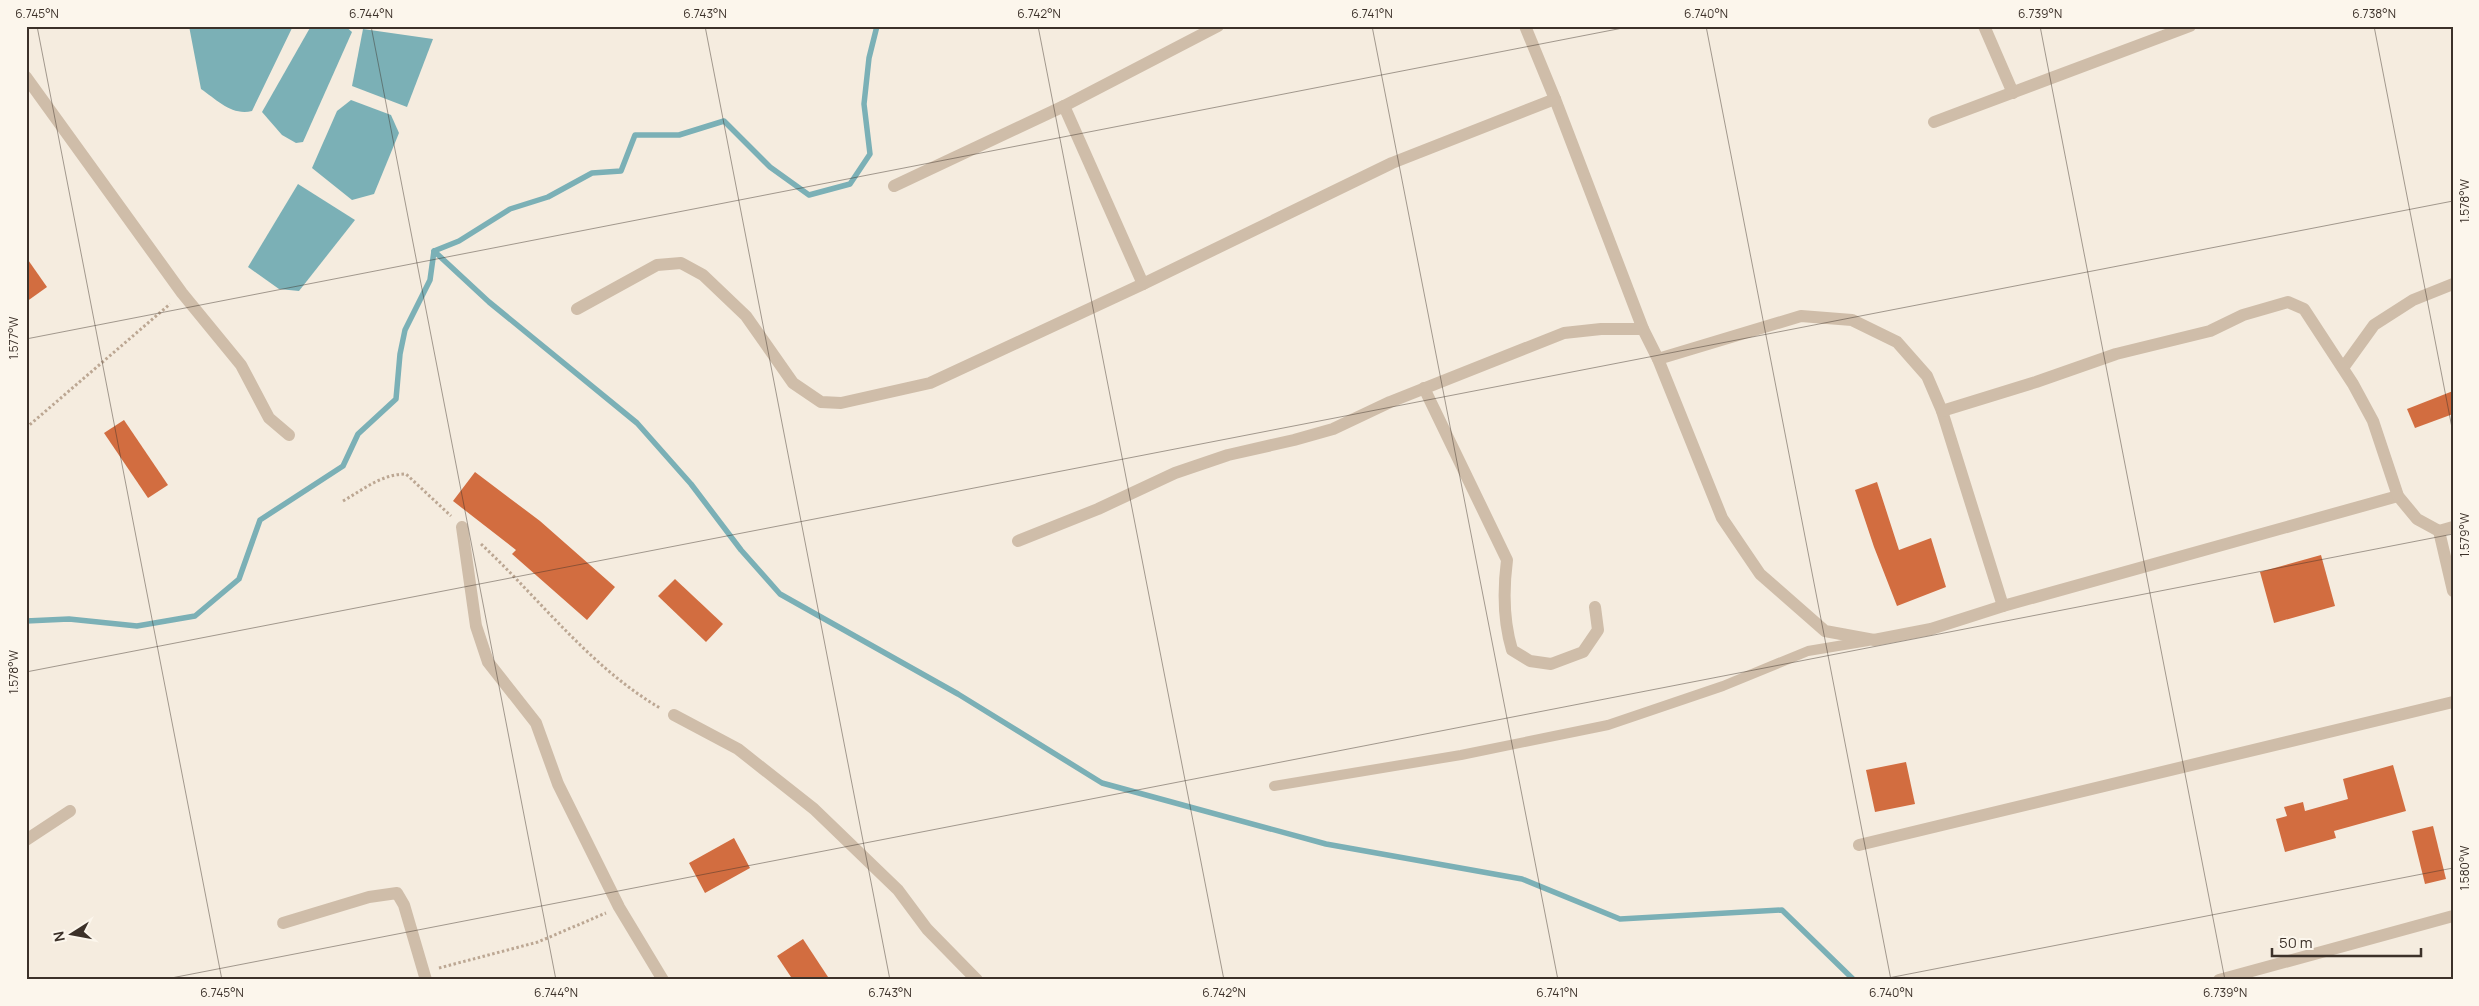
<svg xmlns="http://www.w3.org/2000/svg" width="2479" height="1006" font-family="Manrope,sans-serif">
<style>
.water{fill:#7bb0b6}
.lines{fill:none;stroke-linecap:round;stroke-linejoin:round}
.stream{stroke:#7bb0b6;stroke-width:5.5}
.building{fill:#d26d40}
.path{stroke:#bca793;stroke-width:3;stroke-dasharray:2.5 2.5;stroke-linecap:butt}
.service{stroke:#cfbda9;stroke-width:10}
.minor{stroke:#cfbda9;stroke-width:12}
.ticks{fill:none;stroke:#3c3129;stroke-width:1;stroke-opacity:0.45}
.neatline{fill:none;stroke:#3c3129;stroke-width:2}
.ticks-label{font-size:12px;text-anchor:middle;fill:#3c3129}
</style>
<rect width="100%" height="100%" fill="#f5ecdf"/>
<g class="water">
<path d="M 189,26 L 293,26 L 252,111 C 232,116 217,100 201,89 Z"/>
<polygon points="311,26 345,26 352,32 303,142 296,143 282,135 262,112"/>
<polygon points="363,29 433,39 407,107 352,86"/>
<polygon points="351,100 391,115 399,133 374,194 352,200 312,168 337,111"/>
<polygon points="298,184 355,220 299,291 279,289 248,267"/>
</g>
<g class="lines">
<g class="stream">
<polyline points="434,251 489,302 637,423 691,484 741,550 780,594 958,694 1102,783 1326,844 1522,879 1620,919 1782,910 1854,980"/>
<polyline points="26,621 69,619 137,626 195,616 239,579 260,520 343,466 358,434 396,399 400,354 405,330 430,280 434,251 459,241 510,209 548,197 592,173 621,171 635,135 679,135 724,121 770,167 809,195 850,184 870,154 864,104 869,58 877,26"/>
</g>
</g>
<g class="building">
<polygon points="26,257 47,287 26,302"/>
<polygon points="2453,391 2453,414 2415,428 2407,409"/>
<polygon points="124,420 168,485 148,498 104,433"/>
<polygon points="475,472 540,521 615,587 587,620 512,554 516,550 453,501"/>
<polygon points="1877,482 1899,550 1931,538 1946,587 1897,606 1874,547 1855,490"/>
<polygon points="2321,555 2335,606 2274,623 2260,572"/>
<polygon points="675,579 723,624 706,642 658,596"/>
<polygon points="1906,762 1915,804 1875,812 1866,770"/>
<polygon points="2393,765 2406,811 2334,831 2336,838 2285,852 2276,819 2287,816 2284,807 2303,802 2305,811 2348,799 2343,779"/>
<polygon points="2433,826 2446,879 2425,884 2412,831"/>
<polygon points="734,838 750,868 705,893 689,863"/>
<polygon points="803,939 830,980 793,980 777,956"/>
</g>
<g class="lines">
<g class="path">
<polyline points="26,428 170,304"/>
<path d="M 343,501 C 364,489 382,474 406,474 L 451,516"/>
<path d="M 481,544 C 540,599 590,667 660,708"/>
<polyline points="439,968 538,942 606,913"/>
</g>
<polyline class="service" points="1274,786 1461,755 1608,725 1723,686 1808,651 1868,641"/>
<g class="minor">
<polyline points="1525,26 1555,99 1643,329 1658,359 1722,518 1760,574 1825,631 1874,640 1931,629 2003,606 2398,496"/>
<polyline points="1984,26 2013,93"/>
<polyline points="26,77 182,293 241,365 269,418 289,435"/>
<polyline points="1064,106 1143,284"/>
<polyline points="1934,122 2190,26"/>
<polyline points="894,186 1064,106 1218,26"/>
<polyline points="577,309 657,265 681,263 703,275 746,316 793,383 821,402 841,403 930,383 1143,284 1392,163 1555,99"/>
<polyline points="1658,359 1801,316 1852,320 1897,342 1927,376 1942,411 2003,606"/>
<polyline points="2343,368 2374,325 2413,300 2453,284"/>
<path d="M 1424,388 L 1507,560 C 1503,591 1503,620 1512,650 L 1530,661 L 1551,664 L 1583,652 L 1598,630 L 1595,607"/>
<polyline points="1942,411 2036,382 2116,354 2210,331 2243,315 2288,302 2304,309 2353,384 2373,421 2398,496 2417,519 2439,531 2453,591"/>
<polyline points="462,527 476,626 488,662 536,723 558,784 619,907 663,980"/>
<polyline points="2439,531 2453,527"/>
<polyline points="1018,541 1098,509 1175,473 1228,455 1294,440 1333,429 1390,402 1564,333 1601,329 1643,329"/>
<polyline points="674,715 738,749 814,809 898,890 927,929 977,980"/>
<polyline points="26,840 70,811"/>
<polyline points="1859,845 2453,702"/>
<polyline points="283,923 369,897 397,893 404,905 426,980"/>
<polyline points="2219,980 2453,916"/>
</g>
</g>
<path class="ticks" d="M 37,26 L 222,980M 371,26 L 556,980M 705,26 L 890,980M 1038,26 L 1224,980M 1372,26 L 1558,980M 1706,26 L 1891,980M 2040,26 L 2225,980M 2374,26 L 2453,433M 26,339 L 1633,26M 26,672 L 2453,201M 161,980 L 2453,534M 1878,980 L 2453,868"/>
<rect width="2479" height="1006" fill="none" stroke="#fcf6ec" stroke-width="55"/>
<g transform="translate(72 934) rotate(259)" stroke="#fcf6ec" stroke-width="4" paint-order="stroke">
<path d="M0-4L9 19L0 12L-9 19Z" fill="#3c3129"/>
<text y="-8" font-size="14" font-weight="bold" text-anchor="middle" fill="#3c3129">N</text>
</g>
<path d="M2272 948v8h149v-8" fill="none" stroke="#3c3129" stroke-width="2.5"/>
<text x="2279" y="948" font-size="15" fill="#3c3129" stroke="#fcf6ec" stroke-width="4" paint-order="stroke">50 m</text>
<rect x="28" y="28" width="2424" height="950" class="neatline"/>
<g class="ticks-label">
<text x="37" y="18">6.745°N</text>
<text x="371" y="18">6.744°N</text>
<text x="705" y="18">6.743°N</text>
<text x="1039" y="18">6.742°N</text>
<text x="1372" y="18">6.741°N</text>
<text x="1706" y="18">6.740°N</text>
<text x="2040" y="18">6.739°N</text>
<text x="2374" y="18">6.738°N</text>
<text transform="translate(2465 201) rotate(-90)" y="4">1.578°W</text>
<text transform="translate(14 338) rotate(-90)" y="4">1.577°W</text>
<text transform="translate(2465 535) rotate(-90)" y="4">1.579°W</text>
<text transform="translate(14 672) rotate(-90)" y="4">1.578°W</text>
<text transform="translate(2465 868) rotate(-90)" y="4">1.580°W</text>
<text x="222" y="997">6.745°N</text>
<text x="556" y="997">6.744°N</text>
<text x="890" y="997">6.743°N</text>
<text x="1224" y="997">6.742°N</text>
<text x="1557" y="997">6.741°N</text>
<text x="1891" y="997">6.740°N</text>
<text x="2225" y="997">6.739°N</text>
</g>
</svg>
